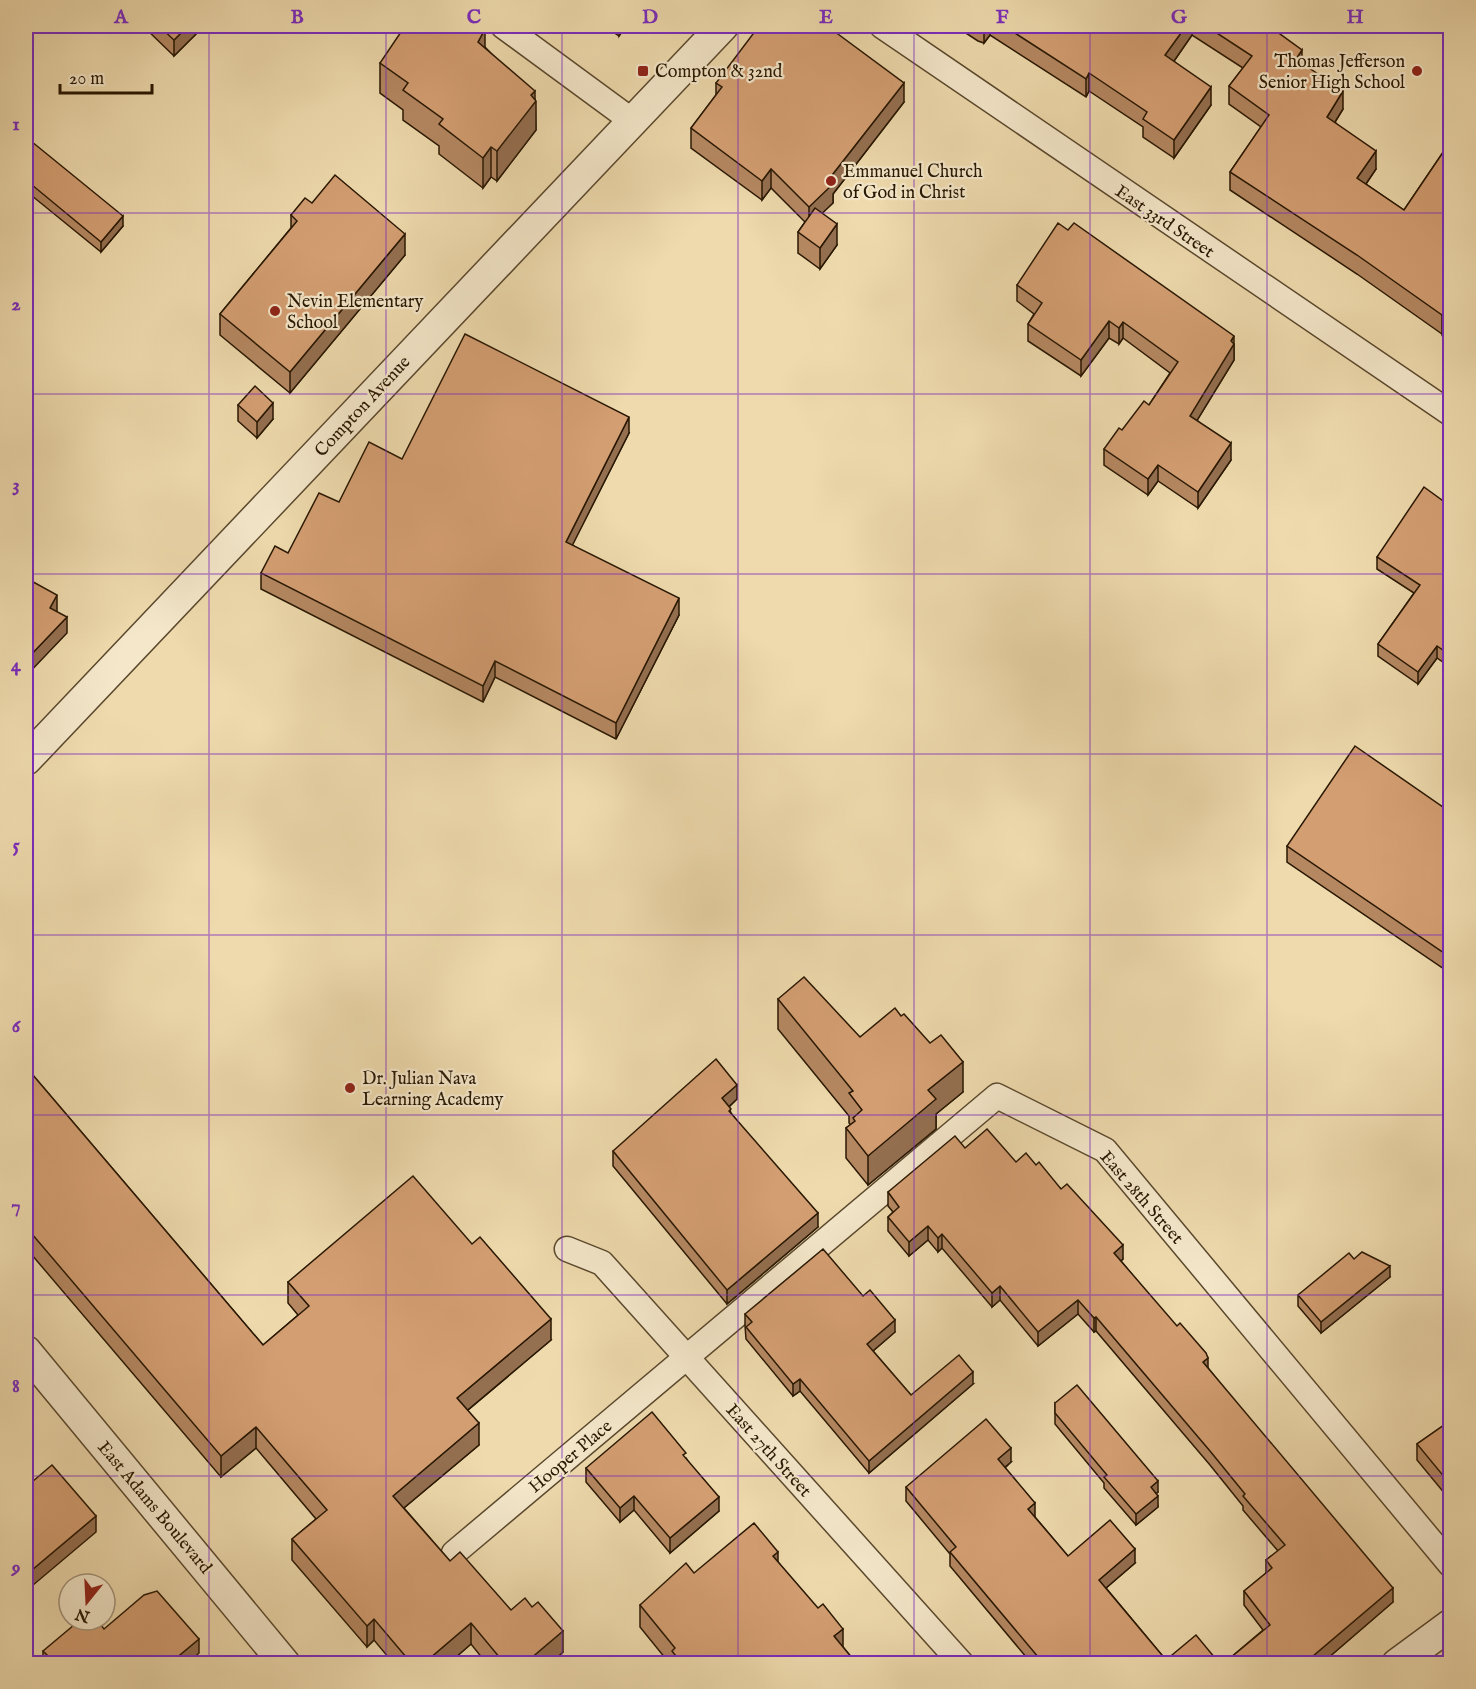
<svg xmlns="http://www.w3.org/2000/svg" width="1476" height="1689" font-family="'IM FELL English',serif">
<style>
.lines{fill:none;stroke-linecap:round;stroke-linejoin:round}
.minor-casing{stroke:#5a482d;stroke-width:27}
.tertiary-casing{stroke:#5a482d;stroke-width:33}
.minor{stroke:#f4e7ca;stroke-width:24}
.tertiary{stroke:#f4e7ca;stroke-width:30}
.wall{fill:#b58862;stroke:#281702;stroke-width:1.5}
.shaded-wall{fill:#946f50;stroke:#281702;stroke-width:1.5}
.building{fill:#d39e72;stroke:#281702;stroke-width:1.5}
.grid{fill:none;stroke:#7b2cbf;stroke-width:1.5;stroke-opacity:0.55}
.poi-dot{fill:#8f2418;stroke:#f4e7ca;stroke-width:2}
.labels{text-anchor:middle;stroke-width:4.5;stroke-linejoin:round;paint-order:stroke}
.poi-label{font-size:18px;fill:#281702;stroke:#f4e7ca;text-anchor:start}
.street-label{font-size:18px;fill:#281702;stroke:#f4e7ca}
.neatline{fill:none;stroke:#7b2cbf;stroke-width:2}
.grid-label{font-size:20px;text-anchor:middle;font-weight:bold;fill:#7b2cbf}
</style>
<rect width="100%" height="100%" fill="#eedaad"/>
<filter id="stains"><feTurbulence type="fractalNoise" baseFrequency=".00333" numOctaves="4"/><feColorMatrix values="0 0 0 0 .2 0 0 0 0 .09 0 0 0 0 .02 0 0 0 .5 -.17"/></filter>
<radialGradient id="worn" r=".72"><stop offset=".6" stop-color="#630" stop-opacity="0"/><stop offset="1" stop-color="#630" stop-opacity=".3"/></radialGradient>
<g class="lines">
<g class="minor-casing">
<g id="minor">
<polyline points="503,26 631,120"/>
<polyline points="882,26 1450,413"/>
<polyline points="567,1249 602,1263 962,1664"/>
<polyline points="454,1553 997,1096 1105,1150 1450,1564"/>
</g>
</g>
<g class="tertiary-casing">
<g id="tertiary">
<polyline points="26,760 723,26"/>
<polyline points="26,1351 285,1664"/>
<polyline points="1397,1664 1450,1625"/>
</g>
</g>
<use href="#minor" class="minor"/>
<use href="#tertiary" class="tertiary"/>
</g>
<g class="wall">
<polygon points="143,26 204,26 174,56"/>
<polygon points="604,26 626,26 619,36"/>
<polygon points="955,26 1269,26 1343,109 1335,122 1376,169 1366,184 1404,210 1450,142 1450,330 1446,327 1442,334 1357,274 1230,190 1230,172 1261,127 1229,104 1229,86 1243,68 1192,35 1174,61 1211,105 1174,158 1143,137 1143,127 1089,91 1086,97 990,35 984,43 978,41"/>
<polygon points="485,47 535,99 536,130 497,181 491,177 483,188 439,154 439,146 403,120 403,110 380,93 380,63"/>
<polygon points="716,83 904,102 833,194 833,203 822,213 837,245 820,269 798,253 798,232 805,222 771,188 762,200 691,148 691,128 716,95"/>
<polygon points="26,137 123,226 101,252 26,191"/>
<polygon points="312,203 405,255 290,393 220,335 220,314 291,228 291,215"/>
<polygon points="1017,285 1234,344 1234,360 1197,420 1231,460 1198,508 1158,481 1148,495 1104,465 1104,449 1149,405 1170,373 1123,338 1119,344 1109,338 1081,376 1028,341 1028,324 1034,314 1017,301"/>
<polygon points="238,405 273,419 257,438 238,421"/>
<polygon points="629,433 572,545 679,615 616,739 495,677 483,702 261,589 261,573 288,553 339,502 402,459"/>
<polygon points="1450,506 1450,667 1437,658 1418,684 1378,656 1378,644 1414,593 1377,569 1377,557"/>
<polygon points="1450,812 1450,973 1287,862 1287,846"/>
<polygon points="778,999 860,1037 901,1016 963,1092 936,1114 936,1129 868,1185 846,1158 846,1128 851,1125 849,1123 849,1116 778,1029"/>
<polygon points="26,1067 263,1345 298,1315 288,1303 288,1282 551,1340 467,1411 479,1445 404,1508 450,1561 563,1652 550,1664 487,1664 471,1644 448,1664 394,1664 374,1640 367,1647 292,1560 292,1539 316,1519 256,1448 221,1477 26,1248"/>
<polygon points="737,1099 729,1107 731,1113 818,1227 727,1304 613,1166 613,1151"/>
<polygon points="965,1148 1016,1162 1036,1165 1061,1189 1123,1259 1121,1261 1208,1368 1393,1602 1321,1664 1223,1664 1263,1630 1244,1605 1244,1591 1266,1573 1266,1560 1278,1551 1243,1510 1243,1506 1210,1465 1096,1331 1094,1332 1078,1314 1038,1346 1000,1300 992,1307 942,1248 938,1252 928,1240 909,1256 888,1231 888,1217 893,1212 888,1206 888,1192"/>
<polygon points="1354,1259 1390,1277 1321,1333 1298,1306 1298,1295"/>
<polygon points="863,1296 895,1332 873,1351 911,1395 973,1384 869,1473 800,1391 793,1396 746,1339 745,1326 745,1314"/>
<polygon points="1055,1403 1158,1492 1156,1494 1158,1507 1136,1525 1104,1488 1104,1483 1055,1424"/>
<polygon points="1450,1421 1450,1500 1417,1460 1417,1444"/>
<polygon points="686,1458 719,1511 670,1553 634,1510 620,1522 586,1482 586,1468"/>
<polygon points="1011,1462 1005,1468 1035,1517 1068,1556 1135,1563 1106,1588 1166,1660 1220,1664 1032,1664 950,1566 950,1554 906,1501 906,1487"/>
<polygon points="778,1562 843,1647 857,1664 670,1664 640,1627 640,1605 694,1573"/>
<polygon points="104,1629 199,1653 43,1662 43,1651"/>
</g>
<g class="shaded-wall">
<polygon points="188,26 204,26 174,56 174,40"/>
<polygon points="619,26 626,26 619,36"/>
<polygon points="984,26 990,26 990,35 984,43"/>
<polygon points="1186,26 1192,26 1192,35 1165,74 1165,55"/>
<polygon points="485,29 485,59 478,42"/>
<polygon points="1302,50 1302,68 1296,59"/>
<polygon points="1089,73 1089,91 1086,97 1086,79"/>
<polygon points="904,83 904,102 833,194 833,203 809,226 809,207 829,179"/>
<polygon points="1211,87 1211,105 1174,158 1174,140"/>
<polygon points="535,91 535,103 536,101 536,130 497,181 497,151 531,95"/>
<polygon points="1343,91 1343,109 1327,135 1327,117"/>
<polygon points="491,147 491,177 483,188 483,158"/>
<polygon points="1376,151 1376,169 1357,197 1357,178"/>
<polygon points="771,169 771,188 762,200 762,181"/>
<polygon points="123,216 123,226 101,252 101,242"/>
<polygon points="837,224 837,245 820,269 820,248"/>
<polygon points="405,234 405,255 290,393 290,372"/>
<polygon points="1450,235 1450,253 1446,242"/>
<polygon points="1446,309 1446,327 1442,334 1442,315"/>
<polygon points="1109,321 1109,338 1081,376 1081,360"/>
<polygon points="1123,322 1123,338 1119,344 1119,328"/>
<polygon points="1234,336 1234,360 1190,432 1190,416"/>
<polygon points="273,403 273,419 257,438 257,422"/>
<polygon points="629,417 629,433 566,558 566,542"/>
<polygon points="1231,443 1231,460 1198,508 1198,492"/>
<polygon points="1158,465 1158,481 1148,495 1148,479"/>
<polygon points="57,595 57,611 50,624 50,608"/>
<polygon points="679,598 679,615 616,739 616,723"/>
<polygon points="67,617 67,633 26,676 26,660"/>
<polygon points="1437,646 1437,658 1418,684 1418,672"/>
<polygon points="495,661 495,677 483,702 483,686"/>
<polygon points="963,1062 963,1092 936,1114 936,1129 868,1185 868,1156 928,1090"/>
<polygon points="737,1085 737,1099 722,1113 722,1098"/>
<polygon points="818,1213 818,1227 727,1304 727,1290"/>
<polygon points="928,1226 928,1240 909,1256 909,1242"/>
<polygon points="942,1234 942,1248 938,1252 938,1238"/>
<polygon points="1123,1245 1123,1259 1114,1267 1114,1253"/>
<polygon points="1390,1266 1390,1277 1321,1333 1321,1322"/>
<polygon points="1000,1286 1000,1300 992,1307 992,1293"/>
<polygon points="1078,1300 1078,1314 1038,1346 1038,1332"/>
<polygon points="1096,1317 1096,1331 1094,1332 1094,1318"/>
<polygon points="551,1319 551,1340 457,1419 457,1398"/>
<polygon points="895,1320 895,1332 867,1356 867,1344"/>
<polygon points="1208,1358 1208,1372 1203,1362"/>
<polygon points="973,1372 973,1384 869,1473 869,1461"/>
<polygon points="800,1379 800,1391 793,1396 793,1384"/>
<polygon points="479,1423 479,1445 393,1517 393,1496"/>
<polygon points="256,1427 256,1448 221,1477 221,1456"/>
<polygon points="1011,1448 1011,1462 998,1473 998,1459"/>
<polygon points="1158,1481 1158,1492 1151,1498 1151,1487"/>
<polygon points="634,1496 634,1510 620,1522 620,1508"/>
<polygon points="1158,1496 1158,1507 1136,1525 1136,1514"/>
<polygon points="719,1497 719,1511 670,1553 670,1538"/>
<polygon points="1035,1503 1035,1517 1028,1523 1028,1509"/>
<polygon points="96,1516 96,1532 26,1591 26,1575"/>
<polygon points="1135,1549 1135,1563 1099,1594 1099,1580"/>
<polygon points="778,1552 778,1573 773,1556"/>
<polygon points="1393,1588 1393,1602 1321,1664 1311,1664 1313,1656"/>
<polygon points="374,1619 374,1640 367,1647 367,1626"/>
<polygon points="471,1623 471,1644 448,1664 423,1664"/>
<polygon points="843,1629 843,1650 834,1636"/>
<polygon points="563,1631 563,1652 550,1664 524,1664"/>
<polygon points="199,1639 199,1653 187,1664 169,1664"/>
</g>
<g class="building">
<polygon points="159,26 188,26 174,40"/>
<polygon points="405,26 480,26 485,29 478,42 535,91 531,95 536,101 497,151 491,147 483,158 439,124 443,119 403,90 408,83 380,63"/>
<polygon points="759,26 827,26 904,83 829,179 833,184 809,207 771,169 762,181 691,128 722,87 716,83"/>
<polygon points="1004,26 1186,26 1165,55 1211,87 1174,140 1143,119 1147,112 1089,73 1086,79"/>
<polygon points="1206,26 1269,26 1302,50 1296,59 1343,91 1327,117 1376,151 1357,178 1404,210 1450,142 1450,235 1446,242 1450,244 1450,312 1446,309 1442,315 1357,255 1230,172 1269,115 1229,86 1252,56"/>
<polygon points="26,137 123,216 101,242 26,180"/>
<polygon points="335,175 405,234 290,372 220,314 297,221 291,215 305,198 312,203"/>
<polygon points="815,208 837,224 820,248 798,232"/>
<polygon points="1058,223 1068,230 1074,223 1234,336 1231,341 1234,344 1190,416 1231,443 1198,492 1158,465 1148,479 1104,449 1119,428 1122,430 1144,401 1149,405 1178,362 1123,322 1119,328 1109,321 1081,360 1028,324 1042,303 1017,285"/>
<polygon points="465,334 629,417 566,542 679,598 616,723 495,661 483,686 261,573 275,546 288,553 319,493 339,502 369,442 402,459"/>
<polygon points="255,386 273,403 257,422 238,405"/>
<polygon points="1424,487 1450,506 1450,655 1437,646 1418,672 1378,644 1420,585 1377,557"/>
<polygon points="26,578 57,595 50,608 67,617 26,660"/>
<polygon points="1355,746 1450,812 1450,957 1287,846"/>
<polygon points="804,977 860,1037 895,1008 901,1016 904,1014 930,1043 941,1035 963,1062 928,1090 936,1099 868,1156 846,1128 855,1121 853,1118 862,1110 849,1093 853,1091 778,999"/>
<polygon points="716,1059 737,1085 722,1098 731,1109 729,1111 818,1213 727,1290 613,1151"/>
<polygon points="26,1067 263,1345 309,1306 288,1282 413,1176 472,1244 480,1237 551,1319 457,1398 479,1423 393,1496 450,1561 460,1552 511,1610 525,1598 532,1607 538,1602 563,1631 524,1664 505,1664 471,1623 423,1664 412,1664 374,1619 367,1626 292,1539 327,1510 256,1427 221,1456 26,1227"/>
<polygon points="987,1129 1016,1162 1026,1153 1036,1165 1039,1162 1061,1189 1067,1184 1123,1245 1114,1253 1177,1326 1180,1323 1206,1353 1208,1358 1203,1362 1393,1588 1313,1656 1316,1659 1311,1664 1223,1664 1270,1625 1244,1591 1272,1568 1266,1560 1285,1545 1243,1496 1245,1494 1210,1451 1096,1317 1094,1318 1078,1300 1038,1332 1000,1286 992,1293 942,1234 938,1238 928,1226 909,1242 888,1217 899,1207 888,1192 955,1136 965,1148"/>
<polygon points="823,1249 863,1296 870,1290 895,1320 867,1344 911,1395 959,1355 973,1372 869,1461 800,1379 793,1384 746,1327 752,1322 745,1314"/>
<polygon points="1362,1252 1390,1266 1321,1322 1298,1295 1349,1253 1354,1259"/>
<polygon points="1077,1385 1158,1481 1151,1487 1158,1496 1136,1514 1104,1477 1107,1475 1055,1413 1055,1403"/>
<polygon points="652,1412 686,1453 683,1455 719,1497 670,1538 634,1496 620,1508 586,1468"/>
<polygon points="986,1419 1011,1448 998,1459 1035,1503 1028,1509 1068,1556 1110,1520 1135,1549 1099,1580 1166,1660 1196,1635 1220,1664 1044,1664 950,1552 956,1547 906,1487"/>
<polygon points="1450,1421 1450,1484 1417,1444"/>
<polygon points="52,1465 96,1516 26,1575 26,1487"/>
<polygon points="754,1523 778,1552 773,1556 818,1608 823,1604 843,1629 834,1636 857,1664 682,1664 672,1651 675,1648 640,1605 686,1563 694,1573"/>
<polygon points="157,1591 199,1639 169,1664 42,1664 49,1657 43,1651 80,1620 97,1620 104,1629 144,1595"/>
</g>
<path class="grid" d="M 209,26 L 209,1664M 386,26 L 386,1664M 562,26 L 562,1664M 738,26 L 738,1664M 914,26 L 914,1664M 1090,26 L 1090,1664M 1267,26 L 1267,1664M 26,213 L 1450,213M 26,394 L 1450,394M 26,574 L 1450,574M 26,754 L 1450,754M 26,935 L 1450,935M 26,1115 L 1450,1115M 26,1295 L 1450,1295M 26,1476 L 1450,1476"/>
<g class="poi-dot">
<rect x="637" y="65" width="12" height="12" rx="3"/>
<circle cx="1417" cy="71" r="6"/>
<circle cx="831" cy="181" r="6"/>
<circle cx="275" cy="311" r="6"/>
<circle cx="350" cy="1088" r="6"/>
</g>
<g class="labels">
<g class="poi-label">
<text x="1405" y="67" text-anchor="end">Thomas Jefferson<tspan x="1405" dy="21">Senior High School</tspan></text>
<text x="655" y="77">Compton &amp; 32nd</text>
<text x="843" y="177">Emmanuel Church<tspan x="843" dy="21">of God in Christ</tspan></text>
<text x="287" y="307">Nevin Elementary<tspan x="287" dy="21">School</tspan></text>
<text x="362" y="1084">Dr. Julian Nava<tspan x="362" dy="21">Learning Academy</tspan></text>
</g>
<g class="street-label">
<text transform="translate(1165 221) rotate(34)" y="6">East 33rd Street</text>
<text transform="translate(362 406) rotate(-47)" y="6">Compton Avenue</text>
<text transform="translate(1142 1197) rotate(49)" y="6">East 28th Street</text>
<text transform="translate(769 1450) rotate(48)" y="6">East 27th Street</text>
<text transform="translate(570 1456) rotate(-40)" y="6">Hooper Place</text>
<text transform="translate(155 1507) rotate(50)" y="6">East Adams Boulevard</text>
</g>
</g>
<rect width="1476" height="1689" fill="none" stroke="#eedaad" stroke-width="66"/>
<g transform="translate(87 1602) rotate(198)"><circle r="28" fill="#f4e7ca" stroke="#a2947a" stroke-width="1.5"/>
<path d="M0-4.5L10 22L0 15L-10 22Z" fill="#8f2418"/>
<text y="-9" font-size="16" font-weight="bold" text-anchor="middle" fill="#281702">N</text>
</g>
<path d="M60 84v9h92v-9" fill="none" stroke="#281702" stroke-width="3"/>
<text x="69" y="84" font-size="18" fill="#281702" stroke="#f4e7ca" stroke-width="4.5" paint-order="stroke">20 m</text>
<rect x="33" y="33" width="1410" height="1623" class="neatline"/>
<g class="grid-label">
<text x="121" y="23">A</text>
<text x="297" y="23">B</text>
<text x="474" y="23">C</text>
<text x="650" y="23">D</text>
<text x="826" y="23">E</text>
<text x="1002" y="23">F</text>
<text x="1179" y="23">G</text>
<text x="1355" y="23">H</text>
<text x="16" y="130">1</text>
<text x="16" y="310">2</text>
<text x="16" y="491">3</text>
<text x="16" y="671">4</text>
<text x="16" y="851">5</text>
<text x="16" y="1032">6</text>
<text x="16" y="1212">7</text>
<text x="16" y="1392">8</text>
<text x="16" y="1573">9</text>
</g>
<rect width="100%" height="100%" filter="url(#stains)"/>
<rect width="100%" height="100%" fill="url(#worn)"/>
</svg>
